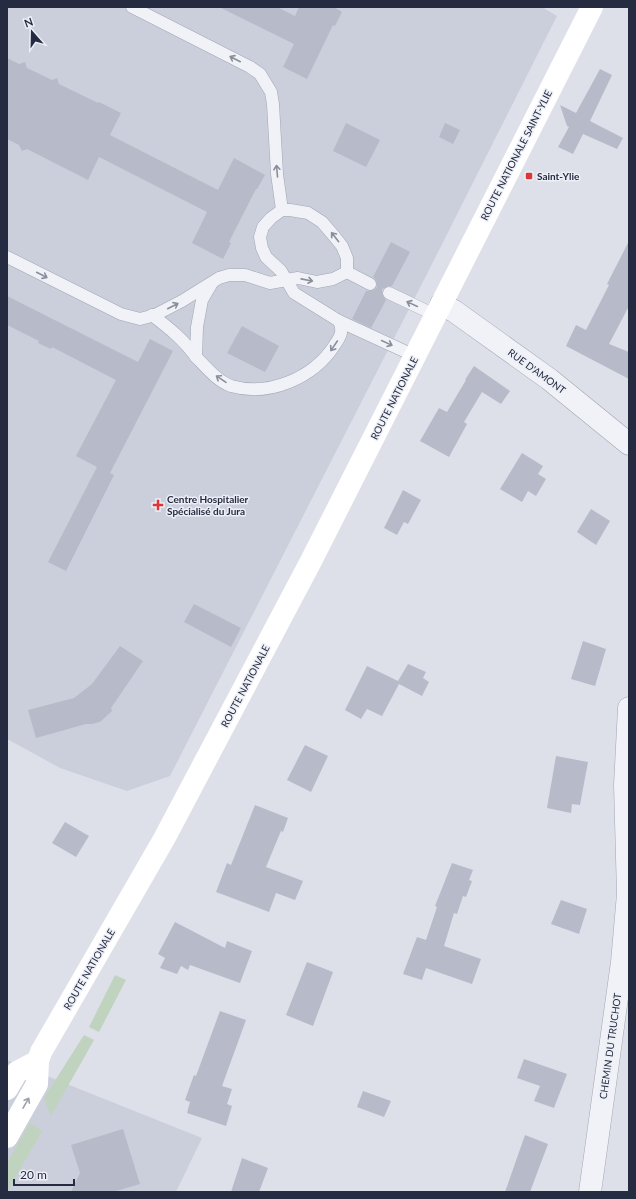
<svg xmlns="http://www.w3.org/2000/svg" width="636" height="1199" font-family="Lato,sans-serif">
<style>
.built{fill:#cbcfdb}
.green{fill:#c0d3be}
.building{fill:#b7bbc9}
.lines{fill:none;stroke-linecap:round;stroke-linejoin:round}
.service-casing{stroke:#a2a6b3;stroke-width:13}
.minor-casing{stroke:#a2a6b3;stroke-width:23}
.tertiary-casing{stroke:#a2a6b3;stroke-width:23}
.service{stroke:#f0f2f7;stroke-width:12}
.minor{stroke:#f0f2f7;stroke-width:22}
.tertiary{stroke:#f0f2f7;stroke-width:22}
.secondary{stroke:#fff;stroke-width:22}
.oneway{stroke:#8a8e9c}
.oneway2{stroke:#9da0aa}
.poi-dot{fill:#da3736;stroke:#edeff6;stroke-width:1.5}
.labels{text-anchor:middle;stroke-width:3;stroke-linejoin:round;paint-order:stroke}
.street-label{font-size:10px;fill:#252b41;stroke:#edeff6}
.poi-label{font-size:10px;font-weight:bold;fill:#252b41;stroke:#edeff6;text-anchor:start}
</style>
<rect width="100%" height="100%" fill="#dde0e9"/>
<g class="built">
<polygon points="7,7 542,7 557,16 428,272 170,776 127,791 60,768 7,739"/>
<polygon points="7,1060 202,1138 176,1192 7,1192"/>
</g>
<g class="green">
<polygon points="115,975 126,980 99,1032 89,1027"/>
<polygon points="84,1035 94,1040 51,1116 44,1098"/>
<polygon points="30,1123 42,1131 7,1192 7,1163"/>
</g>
<g class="building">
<polygon points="219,7 277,7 295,16 299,7 334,7 342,12 335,26 333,25 307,79 283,67 294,44"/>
<polygon points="7,58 19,64 25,62 27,68 52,80 57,78 59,84 98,103 99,102 121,113 110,135 218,190 234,158 265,175 257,189 256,189 229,242 231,243 223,259 192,243 207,212 99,157 88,180 27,149 22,151 19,145 7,139"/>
<polygon points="600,69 612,75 590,121 623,138 617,149 583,134 573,154 558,147 569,127 567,126 560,105 576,113"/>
<polygon points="346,123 380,140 366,167 333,151"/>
<polygon points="445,123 460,130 453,144 439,137"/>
<polygon points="629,241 629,306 609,344 629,352 629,379 566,346 576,325 586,330 609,285 607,284"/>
<polygon points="391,242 410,252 392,286 388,286 382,289 382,294 386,300 371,328 352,319 366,291 374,290 377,287 376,280 373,277"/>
<polygon points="7,296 138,362 150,339 173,351 110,473 114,475 66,571 48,562 97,467 76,456 116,380 52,347 51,349 38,343 39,341 7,325"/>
<polygon points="242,326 279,346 265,372 227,353"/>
<polygon points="474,366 510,391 501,404 482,392 464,422 467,424 449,457 420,441 439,408 447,412 466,380 465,380"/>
<polygon points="522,453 543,466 538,474 546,479 536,496 528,491 522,502 500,489"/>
<polygon points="403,490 421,500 408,524 404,522 397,535 384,528"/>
<polygon points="591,509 610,521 596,545 577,532"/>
<polygon points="194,604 241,628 231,647 184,622"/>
<polygon points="583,641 606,649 595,686 571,679"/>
<polygon points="120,646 143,661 111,708 112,711 100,722 92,724 86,724 36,738 28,710 74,698 92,684"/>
<polygon points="408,664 426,672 423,678 429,682 422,696 399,684 382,716 367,709 361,719 345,710 367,666 398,681"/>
<polygon points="305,745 328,756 311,792 287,780"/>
<polygon points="556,756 588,762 580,805 572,804 571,813 547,808"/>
<polygon points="255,805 288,818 283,832 281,831 266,867 303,881 295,900 276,893 269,912 216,892 227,863 231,865"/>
<polygon points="65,822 89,836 76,857 52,843"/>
<polygon points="452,863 473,870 469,880 472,881 466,897 463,896 457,914 454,913 444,946 481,959 472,984 426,968 422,980 403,974 417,937 426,940 437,907 435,906"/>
<polygon points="561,900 587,909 579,934 551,924"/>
<polygon points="175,922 225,948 227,941 252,951 240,983 190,965 188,970 181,966 177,974 160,968 165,958 158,954"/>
<polygon points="307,962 333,972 313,1026 286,1015"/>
<polygon points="220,1011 246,1020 222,1086 232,1089 227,1104 232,1106 226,1126 187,1113 190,1102 185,1100 194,1075 196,1076"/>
<polygon points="524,1059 567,1074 554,1108 534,1101 540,1086 517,1078"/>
<polygon points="363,1091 391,1101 384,1117 357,1107"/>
<polygon points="123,1129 140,1184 113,1192 71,1192 80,1173 71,1145"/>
<polygon points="525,1135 548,1144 530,1192 505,1192"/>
<polygon points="242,1158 268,1168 259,1192 231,1192"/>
</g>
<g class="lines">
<g class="service-casing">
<g id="service">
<polyline points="132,7 250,67 260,74 271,92 273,104 277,174 282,210"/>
<polyline points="7,257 121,314 140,319 155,315 182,301 219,278 229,275 245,275 270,283 298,278 317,282 333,279 347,272"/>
<polyline points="347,272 370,284"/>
<path d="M 212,283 L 202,300 L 197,327 L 196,357 C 206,367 217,381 231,386 C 269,397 313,378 334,346 C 340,337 344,332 339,321 L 294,293 L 281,271 L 266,257 L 262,248 L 260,237 L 263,227 L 271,218 L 282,210 L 290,210 L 308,213 L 322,222 L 334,236 L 342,246 L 347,258 L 347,272"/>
<polyline points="389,293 435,315"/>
<path d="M 152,315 C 169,328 184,340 196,357"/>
<polyline points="339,321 415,356"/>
</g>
</g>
<g class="minor-casing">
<polyline id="minor" points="590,1192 622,962 628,894 625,785 629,708"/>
</g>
<g class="tertiary-casing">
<polyline id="tertiary" points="441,304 454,311 549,379 629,444"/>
</g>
<use href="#service" class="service"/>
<use href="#minor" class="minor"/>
<use href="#tertiary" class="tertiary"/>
<g class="secondary">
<polyline points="7,1089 17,1072 38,1061"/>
<polyline points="7,1137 37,1084 38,1061 41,1052 164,839 311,561 592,7"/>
</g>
</g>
<defs><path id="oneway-shaft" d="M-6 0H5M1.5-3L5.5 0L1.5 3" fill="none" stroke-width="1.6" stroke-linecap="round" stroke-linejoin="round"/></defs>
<g class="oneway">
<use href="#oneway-shaft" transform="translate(235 59) rotate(-153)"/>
<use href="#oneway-shaft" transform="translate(277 171) rotate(-95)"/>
<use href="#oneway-shaft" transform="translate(335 237) rotate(-128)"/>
<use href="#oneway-shaft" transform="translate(42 275) rotate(27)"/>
<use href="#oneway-shaft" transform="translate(307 280) rotate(11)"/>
<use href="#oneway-shaft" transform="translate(412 304) rotate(-155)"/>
<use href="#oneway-shaft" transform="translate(173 306) rotate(-27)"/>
<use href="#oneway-shaft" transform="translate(387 343) rotate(25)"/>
<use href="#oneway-shaft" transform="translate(334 346) rotate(124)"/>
<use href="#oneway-shaft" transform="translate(221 379) rotate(-146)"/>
</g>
<use class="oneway2" href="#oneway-shaft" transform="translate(26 1103) rotate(-60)"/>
<g class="poi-dot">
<rect x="525" y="172" width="8" height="8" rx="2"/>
<path d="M156 499h4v4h4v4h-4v4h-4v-4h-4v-4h4z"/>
</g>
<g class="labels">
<g class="street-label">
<text transform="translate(516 155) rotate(-63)" y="4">ROUTE NATIONALE SAINT-YLIE</text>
<text transform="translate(537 371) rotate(36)" y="4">RUE D'AMONT</text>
<text transform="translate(394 398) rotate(-63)" y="4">ROUTE NATIONALE</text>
<text transform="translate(245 686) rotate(-62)" y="4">ROUTE NATIONALE</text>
<text transform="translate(89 969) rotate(-60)" y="4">ROUTE NATIONALE</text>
<text transform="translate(610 1046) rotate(-82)" y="4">CHEMIN DU TRUCHOT</text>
</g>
<g class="poi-label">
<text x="537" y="180">Saint-Ylie</text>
<text x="167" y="503">Centre Hospitalier<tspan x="167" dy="12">Spécialisé du Jura</tspan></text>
</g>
</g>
<rect width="636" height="1199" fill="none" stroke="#252b41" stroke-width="16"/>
<g transform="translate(32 32) rotate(340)" stroke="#edeff6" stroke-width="3" paint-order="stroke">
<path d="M0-3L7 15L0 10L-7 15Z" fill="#252b41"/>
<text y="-6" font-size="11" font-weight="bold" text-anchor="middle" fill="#252b41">N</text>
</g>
<path d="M14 1179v6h60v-6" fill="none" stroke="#252b41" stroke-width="2"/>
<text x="20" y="1179" font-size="12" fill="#252b41" stroke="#edeff6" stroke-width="3" paint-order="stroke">20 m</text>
</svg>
